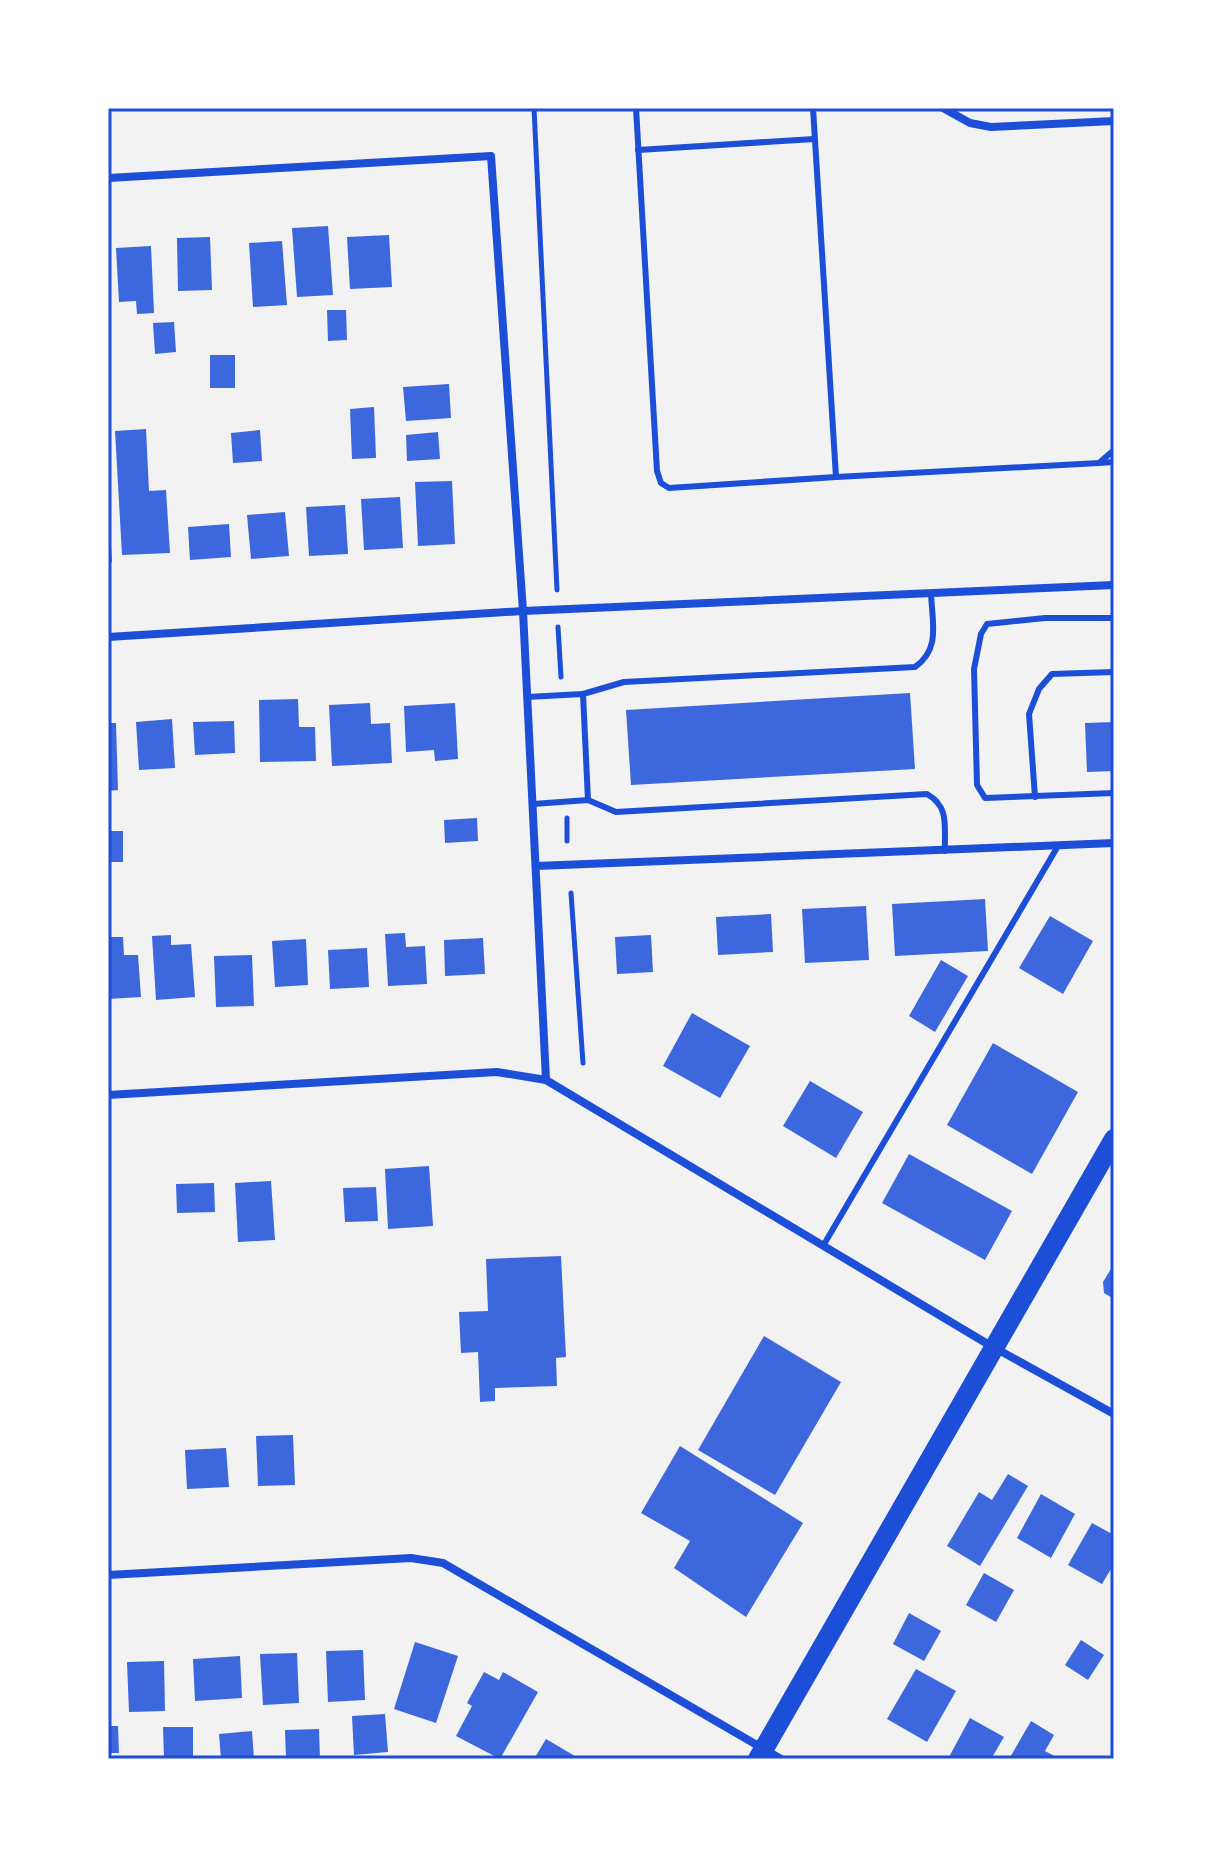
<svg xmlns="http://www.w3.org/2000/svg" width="1222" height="1867" font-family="Poppins,sans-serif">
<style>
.building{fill:#3d67dc}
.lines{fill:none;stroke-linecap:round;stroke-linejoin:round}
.path{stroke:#1d4ed8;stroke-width:5}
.service{stroke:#1d4ed8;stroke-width:6}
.minor{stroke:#1d4ed8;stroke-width:8}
.primary{stroke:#1d4ed8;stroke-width:20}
.neatline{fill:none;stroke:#1d4ed8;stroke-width:3}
</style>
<rect width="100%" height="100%" fill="#f2f2f2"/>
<g class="building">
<polygon points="328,226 333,295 297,297 292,228"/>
<polygon points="389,235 392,287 350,289 347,237"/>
<polygon points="210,237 212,290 178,291 177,238"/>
<polygon points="282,241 287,305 253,307 249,243"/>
<polygon points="151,246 154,313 137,314 136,301 119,302 116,248"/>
<polygon points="327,310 346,310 347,340 328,341"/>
<polygon points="174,322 176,352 155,354 153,323"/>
<rect x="210" y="355" width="25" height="33"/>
<polygon points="449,384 451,418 406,421 403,387"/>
<polygon points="374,407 376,458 352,459 350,409"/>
<polygon points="146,429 149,491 166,490 170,553 122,555 115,431"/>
<polygon points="260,430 262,461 233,463 231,433"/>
<polygon points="438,432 440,459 407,461 406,435"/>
<polygon points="452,481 455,544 418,546 415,482"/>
<polygon points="400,497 403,548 364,550 361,499"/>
<polygon points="345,505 348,554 309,556 306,507"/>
<polygon points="285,512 289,556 251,559 247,515"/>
<polygon points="229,524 231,557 190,560 188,527"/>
<polygon points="108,530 110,530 112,562 108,563"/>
<polygon points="910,693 915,769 631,785 626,710"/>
<polygon points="298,699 299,727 315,727 316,761 260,762 259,700"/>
<polygon points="370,703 371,724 390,723 392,763 332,766 329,705"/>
<polygon points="455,703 458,759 435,761 434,750 406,752 404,706"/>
<polygon points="172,719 175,768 139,770 136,722"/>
<polygon points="234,721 235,753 195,755 193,722"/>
<polygon points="1114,722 1114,771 1087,772 1085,723"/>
<polygon points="108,723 116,723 118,790 108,791"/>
<polygon points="477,818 478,841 445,843 444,820"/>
<rect x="108" y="831" width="15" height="31"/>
<polygon points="985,899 988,951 895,956 892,904"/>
<polygon points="866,906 869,960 805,963 802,909"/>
<polygon points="771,914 773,952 718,955 716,917"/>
<polygon points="1050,916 1093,941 1063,994 1019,968"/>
<polygon points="405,933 406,947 425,946 427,984 388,986 385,934"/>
<polygon points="171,935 171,945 191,944 195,997 156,1000 152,936"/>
<polygon points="651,935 653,972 617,974 615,937"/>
<polygon points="108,937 123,937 124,955 138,955 141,997 108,999"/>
<polygon points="483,938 485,974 445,976 444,940"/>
<polygon points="306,939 308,985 275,987 272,941"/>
<polygon points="367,948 369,987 330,989 328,950"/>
<polygon points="252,955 254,1006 216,1007 214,956"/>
<polygon points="941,960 968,976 935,1032 909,1016"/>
<polygon points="692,1013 750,1046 720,1098 663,1066"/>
<polygon points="993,1043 1078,1092 1032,1174 947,1125"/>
<polygon points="810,1081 863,1112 836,1158 783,1126"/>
<polygon points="909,1154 1012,1211 985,1260 882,1203"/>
<polygon points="429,1166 433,1226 388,1229 385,1169"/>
<polygon points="271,1181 275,1240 238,1242 235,1183"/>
<polygon points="214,1183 215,1212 177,1213 176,1184"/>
<polygon points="376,1187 378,1221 345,1222 343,1188"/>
<polygon points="561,1256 566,1357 556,1358 557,1386 495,1388 495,1401 480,1402 478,1352 461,1353 459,1312 488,1311 486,1259"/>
<polygon points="1114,1264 1114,1299 1104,1293 1103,1282"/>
<polygon points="764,1336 841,1382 775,1495 698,1450"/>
<polygon points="293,1435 295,1485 258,1486 256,1436"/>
<polygon points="680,1446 803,1523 746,1617 674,1568 690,1541 641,1513"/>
<polygon points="226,1448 229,1487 187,1489 185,1450"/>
<polygon points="1008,1474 1028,1486 980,1566 947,1546 979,1492 992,1500"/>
<polygon points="1041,1494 1075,1514 1051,1558 1017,1538"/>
<polygon points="1092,1523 1114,1535 1114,1564 1102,1584 1068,1565"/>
<polygon points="984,1573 1014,1590 996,1622 966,1605"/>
<polygon points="909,1613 941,1631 924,1661 893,1644"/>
<polygon points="1081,1640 1104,1655 1088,1680 1065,1665"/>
<polygon points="415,1642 458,1656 436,1723 394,1709"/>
<polygon points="363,1650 365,1700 328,1702 326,1651"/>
<polygon points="297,1653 299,1703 263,1705 260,1654"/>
<polygon points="240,1656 242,1698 195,1701 193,1659"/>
<polygon points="164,1661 165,1711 129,1712 127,1662"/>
<polygon points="916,1669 956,1691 927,1742 887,1719"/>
<polygon points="484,1672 499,1680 503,1672 538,1692 500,1759 456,1736 472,1706 467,1703"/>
<polygon points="385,1714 388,1752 354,1755 352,1716"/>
<polygon points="970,1718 1004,1737 991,1759 949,1757"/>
<polygon points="1031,1721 1054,1735 1045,1751 1060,1759 1009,1759"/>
<polygon points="108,1726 118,1726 119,1753 108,1753"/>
<polygon points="163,1727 193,1727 193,1759 164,1759"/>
<polygon points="319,1729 320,1759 286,1759 285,1730"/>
<polygon points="252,1731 254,1759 221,1759 219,1734"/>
<polygon points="546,1739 580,1759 534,1759"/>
</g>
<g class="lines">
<g class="path">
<polyline points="534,108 557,590"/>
<polyline points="558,627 561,677"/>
<polyline points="567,818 567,841"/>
<polyline points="571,893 583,1063"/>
</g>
<g class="service">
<polyline points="636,108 657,471 661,483 669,488 836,477 813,108"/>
<polyline points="638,150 814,139"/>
<polyline points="1099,463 1114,462"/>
<polyline points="836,477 1099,463 1114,450"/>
<polyline points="1114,618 1045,618 987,624 981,634 974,669 977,785 985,798 1114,793"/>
<polyline points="527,697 583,694"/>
<polyline points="1035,797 1029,714 1039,689 1052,674 1114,672"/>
<path d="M 588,800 L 583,694 L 624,682 L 915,667 C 941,649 932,622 931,593"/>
<path d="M 533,804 L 588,800 L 616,812 L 927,794 C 950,807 944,827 945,851"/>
<polyline points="823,1246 1058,846"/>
</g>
<g class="minor">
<polyline points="943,108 970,123 991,127 1114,121"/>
<polyline points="108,178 491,156 523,611 546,1080"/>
<polyline points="108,637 523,611 1114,585"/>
<polyline points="536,866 1114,843"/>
<polyline points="108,1095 497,1072 546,1080 986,1343 1114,1414"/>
<polyline points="108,1575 411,1558 443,1563 781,1759"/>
</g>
<polyline class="primary" points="758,1759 1114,1139"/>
</g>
<rect width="1222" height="1867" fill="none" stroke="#ffffff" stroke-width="220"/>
<rect x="110" y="110" width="1002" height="1647" class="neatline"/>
</svg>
